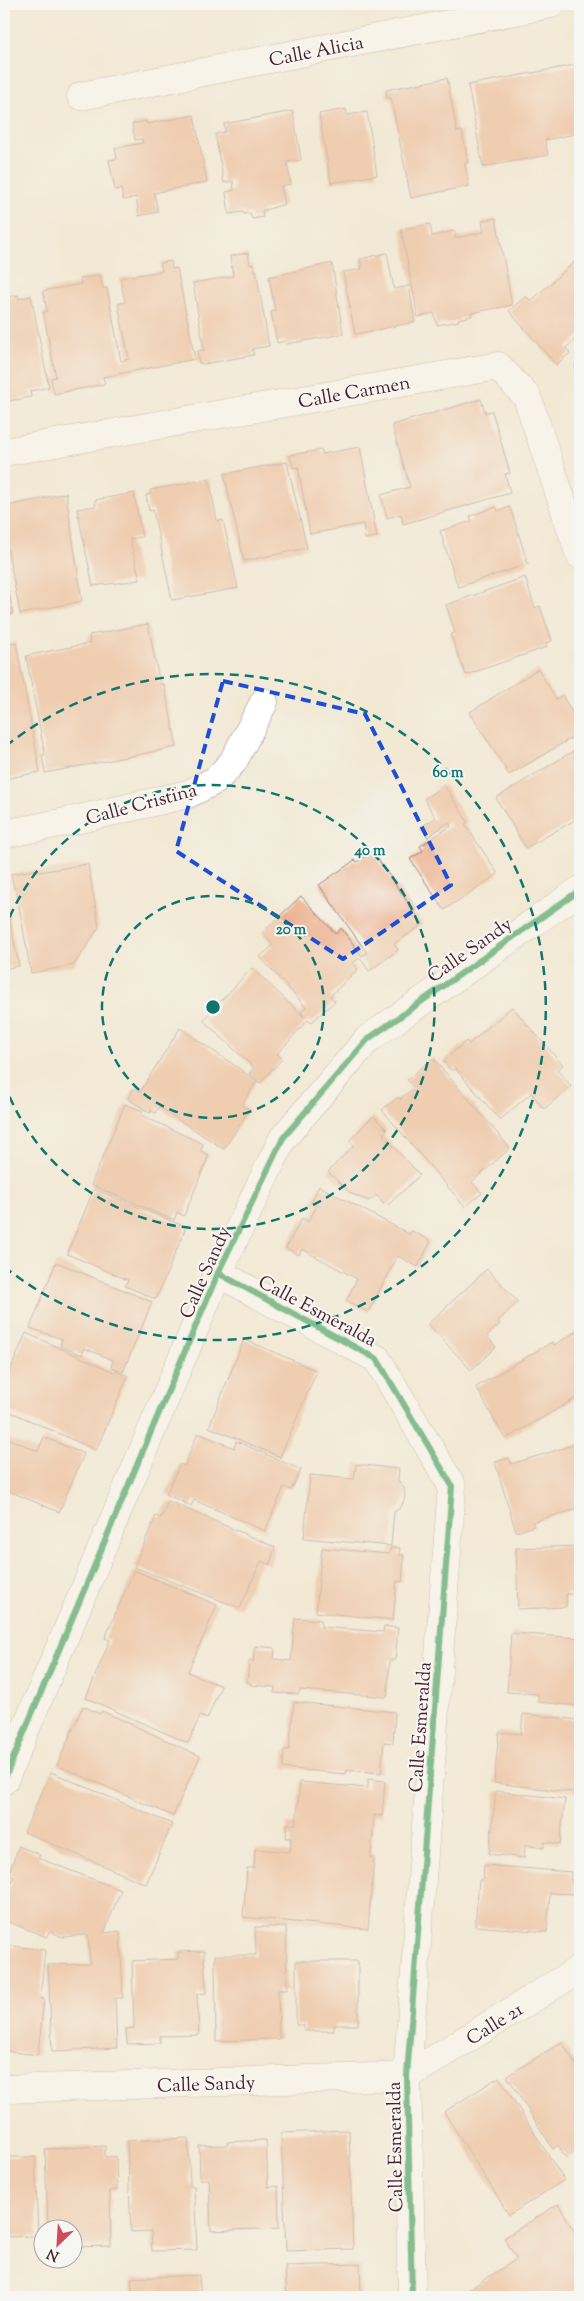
<svg xmlns="http://www.w3.org/2000/svg" width="584" height="2301" font-family="'Sorts Mill Goudy',serif">
<style>
.building{fill:#ebab85}
.lines{fill:none;stroke-linecap:round;stroke-linejoin:round}
.street-casing{stroke:#9e8480;stroke-width:29}
.street{stroke:#fff;stroke-width:28}
.cycleway-casing{stroke:#f6f6f2;stroke-width:9}
.cycleway{stroke:#00873e;stroke-width:6}
.marked{fill:none;stroke:#1d4ed8;stroke-width:4;stroke-dasharray:10 6;stroke-linejoin:round}
.ring{fill:none;stroke:#0f766e;stroke-width:2.5;stroke-dasharray:9 6}
.labels{text-anchor:middle;stroke-width:4;stroke-linejoin:round;paint-order:stroke}
.street-label{font-size:19px;fill:#4a1f2b;stroke:#f6f6f2}
.centre{fill:#0f766e;stroke:#f6f6f2;stroke-width:2.5}
.ring-label{font-size:15px;text-anchor:middle;font-weight:bold;fill:#0f766e;stroke:#f6f6f2;stroke-width:4;stroke-linejoin:round;paint-order:stroke}
</style>
<rect width="100%" height="100%" fill="#f6f6f2"/>
<filter id="ink" filterUnits="userSpaceOnUse"><feTurbulence type="fractalNoise" baseFrequency=".02" numOctaves="2"/><feDisplacementMap in="SourceGraphic" scale="10" xChannelSelector="R" yChannelSelector="G"/><feConvolveMatrix kernelMatrix="1 2 1 2 8 2 1 2 1" color-interpolation-filters="sRGB"/></filter>
<filter id="wash" filterUnits="userSpaceOnUse"><feTurbulence type="fractalNoise" baseFrequency=".0096" numOctaves="4" result="noise"/><feDisplacementMap in="SourceGraphic" scale="20" xChannelSelector="R" yChannelSelector="G"/><feGaussianBlur stdDeviation="1.12" result="paint"/><feColorMatrix in="noise" values="0 0 0 0 0 0 0 0 0 0 0 0 0 0 0 0 0 1.4 0 .05"/><feComposite in="paint" operator="in"/></filter>
<g filter="url(#wash)">
<rect width="100%" height="100%" fill="#f2e9d5"/>
<g id="blocks">
<g class="building">
<polygon points="580,64 580,133 545,140 548,155 483,167 468,85"/>
<polygon points="447,78 457,132 462,131 468,163 465,163 469,186 411,198 391,98 387,98 386,90"/>
<polygon points="346,109 347,115 367,112 377,175 331,183 319,114"/>
<polygon points="293,111 301,160 287,162 291,184 281,186 285,204 262,211 263,217 252,219 250,213 244,214 243,212 229,214 226,192 234,190 233,181 224,183 215,134 225,132 224,124"/>
<polygon points="194,115 207,182 154,193 158,212 139,216 136,197 123,200 121,189 115,190 109,160 117,159 115,148 143,143 142,139 135,140 132,124 146,121 147,124"/>
<polygon points="496,218 512,305 471,313 472,316 458,319 459,321 437,325 434,313 418,317 401,229 430,224 432,236 455,231 455,238 484,232 482,221"/>
<polygon points="248,253 250,265 253,264 255,271 256,270 269,346 252,349 254,355 204,364 199,363 197,351 204,350 193,283 233,276 230,256"/>
<polygon points="387,253 394,289 409,286 415,322 355,334 343,272 362,269 360,259"/>
<polygon points="580,257 580,335 566,348 570,353 556,365 509,311 526,296 531,301"/>
<polygon points="171,261 172,269 177,268 195,359 103,377 105,384 54,394 51,378 56,377 43,312 47,311 43,291 81,284 80,279 100,275 103,288 107,288 121,361 129,359 118,304 125,302 120,278 162,271 160,263"/>
<polygon points="332,263 343,334 286,344 285,341 277,343 271,312 275,311 269,277"/>
<polygon points="18,295 19,299 31,296 49,387 30,391 31,397 4,402 4,298"/>
<polygon points="580,358 580,386 575,365 579,364 578,359"/>
<polygon points="481,399 485,413 492,411 510,473 505,474 510,493 403,524 401,514 387,518 381,495 410,487 392,425"/>
<polygon points="360,447 377,537 365,539 363,524 310,534 298,467 293,468 290,455 322,450 322,454"/>
<polygon points="287,462 307,548 244,561 224,474"/>
<polygon points="209,479 217,521 223,520 238,588 172,600 153,510 149,511 146,495 151,494 150,490"/>
<polygon points="66,493 82,601 20,614 4,530 4,507"/>
<polygon points="134,493 142,537 130,539 140,580 93,586 77,509 96,506 95,500"/>
<polygon points="496,507 498,511 510,507 528,564 458,587 440,531 472,521 470,516"/>
<polygon points="525,577 535,608 540,606 552,641 546,643 547,647 466,675 450,634 455,633 446,605"/>
<polygon points="4,591 9,591 13,614 4,615"/>
<polygon points="148,624 160,684 164,684 177,747 45,773 42,755 45,755 26,656 90,643 89,635"/>
<polygon points="16,642 40,772 4,779 4,644"/>
<polygon points="538,669 556,699 562,695 580,726 580,733 509,775 470,712"/>
<polygon points="580,747 580,817 526,848 496,798"/>
<polygon points="444,785 468,822 465,824 498,874 444,910 410,859 423,851 420,846 451,826 449,822 428,837 421,827 436,818 424,799"/>
<polygon points="372,851 423,924 394,944 398,950 369,971 360,958 352,963 358,969 330,996 335,1001 311,1023 308,1020 277,1054 282,1059 260,1083 249,1073 254,1068 203,1020 252,968 304,1017 301,1012 306,1007 260,957 273,945 262,933 301,896 336,934 341,928 362,956 367,953 319,885 355,860 357,862"/>
<polygon points="88,864 99,927 74,965 31,973 16,889 14,889 11,874 39,869 39,872"/>
<polygon points="4,891 19,966 4,969"/>
<polygon points="512,1007 563,1065 557,1070 571,1086 544,1109 531,1093 500,1120 455,1068 452,1071 443,1061 466,1041 469,1044"/>
<polygon points="180,1028 257,1081 242,1105 249,1110 224,1149 159,1107 155,1113 151,1110 150,1113 128,1099 134,1088 140,1092"/>
<polygon points="433,1058 510,1148 472,1182 482,1193 465,1207 382,1110 398,1097 400,1099 414,1088 407,1080"/>
<polygon points="125,1104 143,1111 141,1115 203,1144 201,1151 209,1155 184,1216 177,1212 174,1220 91,1185"/>
<polygon points="373,1116 387,1130 383,1135 420,1175 387,1206 376,1195 369,1201 352,1194 328,1172 354,1145 349,1141"/>
<polygon points="319,1186 409,1234 412,1231 431,1241 418,1267 398,1256 368,1312 346,1301 357,1279 302,1249 299,1255 286,1248 302,1218 308,1222 317,1206 311,1203"/>
<polygon points="94,1189 186,1227 156,1299 125,1286 128,1280 67,1254"/>
<polygon points="56,1262 152,1302 123,1372 111,1367 113,1360 84,1348 82,1355 60,1346 62,1339 30,1328"/>
<polygon points="487,1269 518,1302 498,1321 500,1324 487,1336 496,1347 471,1370 428,1324"/>
<polygon points="577,1331 580,1336 580,1396 505,1439 476,1387 552,1342 554,1345"/>
<polygon points="26,1333 114,1372 115,1371 128,1376 96,1450 4,1409 4,1385"/>
<polygon points="244,1339 317,1371 280,1457 209,1427"/>
<polygon points="198,1433 234,1448 236,1441 301,1470 291,1490 284,1487 265,1531 194,1500 191,1506 166,1494 180,1464 184,1466"/>
<polygon points="44,1437 84,1454 59,1512 4,1489 4,1446 7,1438 38,1451"/>
<polygon points="580,1443 580,1508 532,1522 534,1526 516,1532 495,1462 509,1458 511,1464"/>
<polygon points="356,1464 399,1469 398,1480 404,1488 405,1498 401,1507 394,1512 391,1546 304,1538 310,1475 354,1479"/>
<polygon points="168,1501 275,1547 270,1565 261,1561 240,1608 134,1567 156,1516 161,1518"/>
<polygon points="580,1546 580,1594 566,1594 566,1607 518,1609 516,1548"/>
<polygon points="322,1548 389,1554 390,1548 400,1548 399,1555 404,1555 402,1582 397,1581 393,1620 316,1612"/>
<polygon points="134,1570 217,1605 188,1672 221,1686 207,1719 200,1716 188,1743 86,1698 110,1640 105,1638"/>
<polygon points="295,1618 321,1620 321,1627 383,1632 384,1626 398,1628 395,1660 390,1660 387,1697 299,1690 299,1694 274,1693 275,1687 250,1685 251,1683 247,1683 249,1661 253,1662 255,1646 275,1648 274,1659 291,1661"/>
<polygon points="511,1633 580,1638 580,1706 538,1702 538,1694 507,1692"/>
<polygon points="294,1702 395,1712 393,1743 384,1742 381,1773 347,1770 346,1774 283,1768 284,1750 289,1750"/>
<polygon points="83,1706 100,1714 102,1711 200,1756 173,1816 57,1765"/>
<polygon points="523,1714 580,1720 580,1793 494,1783 499,1732 521,1734"/>
<polygon points="51,1772 172,1824 146,1884 24,1832"/>
<polygon points="368,1779 385,1781 382,1816 374,1815 371,1858 374,1858 368,1929 243,1917 247,1868 254,1868 255,1849 290,1852 291,1838 286,1838 287,1824 296,1824 300,1782 368,1788"/>
<polygon points="496,1791 565,1799 560,1844 544,1842 544,1848 525,1845 524,1858 489,1854"/>
<polygon points="19,1846 40,1855 38,1858 121,1890 104,1933 120,1931 123,1998 115,1998 117,2048 52,2051 48,1965 90,1964 88,1935 62,1937 50,1931 46,1937 4,1920 4,1903 14,1877 8,1875"/>
<polygon points="484,1865 571,1872 570,1880 576,1880 575,1894 550,1893 547,1932 475,1926 479,1880 483,1880"/>
<polygon points="255,1927 286,1927 287,1990 278,1990 279,2039 216,2041 215,1955 256,1955"/>
<polygon points="4,1945 45,1950 40,1999 44,1999 38,2055 4,2051"/>
<polygon points="204,1951 206,1993 197,1994 199,2035 160,2036 160,2043 127,2044 126,2029 134,2028 132,1961 178,1959 178,1952"/>
<polygon points="296,1961 358,1961 358,2025 334,2025 334,2031 304,2031 304,2025 296,2025"/>
<polygon points="562,2042 580,2071 580,2149 566,2158 558,2145 553,2149 507,2076"/>
<polygon points="499,2077 564,2180 509,2215 444,2112"/>
<polygon points="349,2130 353,2249 286,2251 281,2133"/>
<polygon points="188,2138 190,2186 194,2186 197,2250 152,2251 151,2231 131,2232 127,2141"/>
<polygon points="266,2140 268,2187 278,2186 279,2228 211,2231 209,2179 200,2179 199,2146 228,2145 227,2142"/>
<polygon points="105,2146 105,2157 116,2156 117,2190 110,2191 111,2246 72,2247 72,2228 48,2228 45,2149"/>
<polygon points="4,2157 35,2157 38,2236 4,2237"/>
<polygon points="558,2204 580,2241 580,2297 465,2297 463,2293 517,2259 504,2238"/>
<polygon points="360,2264 361,2297 287,2297 285,2266"/>
<polygon points="199,2275 201,2297 132,2297 131,2278"/>
</g>
</g>
</g>
<g filter="url(#ink)">
<use href="#blocks" fill-opacity="0" stroke="#9e8480" stroke-width="1"/>
<g class="lines">
<g class="street-casing">
<g id="street">
<polyline points="81,96 551,4"/>
<polyline points="4,452 498,366 527,397 580,555"/>
<polyline points="4,834 71,821 188,794 216,780 233,762 264,702"/>
<polyline points="218,1273 377,1359 452,1486 407,2076 412,2297"/>
<polyline points="4,1780 218,1273 283,1138 368,1039 580,890"/>
<polyline points="4,2089 407,2076 580,1969"/>
</g>
</g>
<use href="#street" class="street"/>
<g class="cycleway-casing">
<g id="cycleway">
<polyline points="218,1273 377,1359 452,1486 407,2076 412,2297"/>
<polyline points="4,1780 218,1273 283,1138 368,1039 580,890"/>
</g>
</g>
<use href="#cycleway" class="cycleway"/>
</g>
</g>
<path d="M0 0H584V2301H0ZM 223,681 L 365,714 L 451,885 L 343,959 L 176,851 Z" fill="#f2e9d5" fill-opacity=".55" fill-rule="evenodd"/>
<path class="marked" d="M 223,681 L 365,714 L 451,885 L 343,959 L 176,851 Z"/>
<g class="ring">
<circle cx="213" cy="1007" r="111"/>
<path d="M4 931A222 222 0 1 1 4 1083"/>
<path d="M6 746A333 333 0 1 1 6 1268"/>
</g>
<g class="labels">
<g class="street-label">
<text transform="translate(316 50) rotate(-11)" y="7">Calle Alicia</text>
<text transform="translate(354 391) rotate(-10)" y="7">Calle Carmen</text>
<text transform="translate(141 803) rotate(-15)" y="7">Calle Cristina</text>
<text transform="translate(469 949) rotate(-35)" y="7">Calle Sandy</text>
<text transform="translate(204 1272) rotate(-66)" y="7">Calle Sandy</text>
<text transform="translate(318 1310) rotate(28)" y="7">Calle Esmeralda</text>
<text transform="translate(419 1727) rotate(-86)" y="7">Calle Esmeralda</text>
<text transform="translate(494 2023) rotate(-32)" y="7">Calle 21</text>
<text transform="translate(206 2083) rotate(-2)" y="7">Calle Sandy</text>
<text transform="translate(394 2147) rotate(-91)" y="7">Calle Esmeralda</text>
</g>
</g>
<circle cx="213" cy="1007" r="8" class="centre"/>
<g class="ring-label">
<text x="448" y="777">60 m</text>
<text x="370" y="855">40 m</text>
<text x="291" y="934">20 m</text>
</g>
<rect width="584" height="2301" fill="none" stroke="#f6f6f2" stroke-width="20"/>
<g transform="translate(58 2244) rotate(205)"><circle r="24" fill="#f6f6f2" stroke="#b1a0a2"/>
<path d="M0-4L9 19L0 12L-9 19Z" fill="#d1495b"/>
<text y="-8" font-size="14" font-weight="bold" text-anchor="middle" fill="#4a1f2b">N</text>
</g>
</svg>
